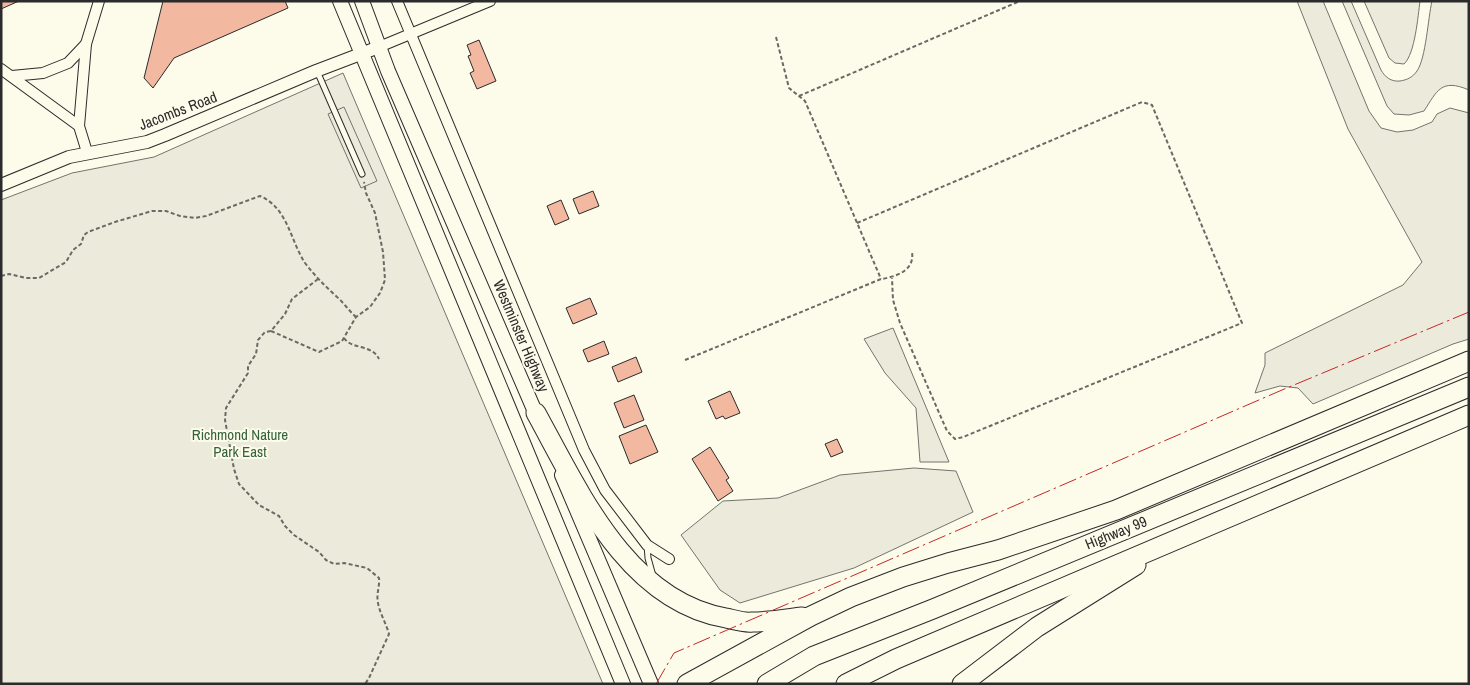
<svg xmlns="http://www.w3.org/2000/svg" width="1470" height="685" font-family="'Archivo Narrow',sans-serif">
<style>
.green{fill:#ecebdb;stroke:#74746e}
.parking{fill:#eceadb;stroke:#74746e}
.building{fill:#f2b8a0;stroke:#2b2b2b}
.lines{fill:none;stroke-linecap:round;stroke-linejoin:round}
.service-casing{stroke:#2b2b2b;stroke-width:7}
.minor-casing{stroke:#2b2b2b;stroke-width:12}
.tertiary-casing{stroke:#2b2b2b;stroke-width:14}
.secondary-casing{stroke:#2b2b2b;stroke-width:16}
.motorway-casing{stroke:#2b2b2b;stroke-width:21}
.path{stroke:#6a6964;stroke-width:2;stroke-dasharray:4 2.5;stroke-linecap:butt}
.service{stroke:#fdfbea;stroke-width:5}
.minor{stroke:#fdfbea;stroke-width:10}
.tertiary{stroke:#fdfbea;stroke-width:12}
.secondary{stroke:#fdfbea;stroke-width:14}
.motorway{stroke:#fdfbea;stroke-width:19}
.power{stroke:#c62828;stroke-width:1;stroke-dasharray:18 4 2.5 4;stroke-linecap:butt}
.labels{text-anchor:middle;stroke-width:4;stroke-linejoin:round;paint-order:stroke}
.street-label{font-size:15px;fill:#2b2b2b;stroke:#fdfbea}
.park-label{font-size:15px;fill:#34623c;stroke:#fdfbea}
</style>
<rect width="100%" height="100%" fill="#fdfbea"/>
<g class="green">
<polygon points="1297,1 1323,1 1369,111 1381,128 1397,132 1413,130 1432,122 1437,114 1450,108 1469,113 1469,339 1453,344 1313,404 1298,388 1280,386 1255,393 1265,365 1265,353 1403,285 1422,262 1348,129"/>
<path d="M 1342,1 L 1351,1 L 1381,70 C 1385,77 1391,82 1400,81 C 1407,80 1413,77 1417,71 C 1426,58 1428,18 1432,1 L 1469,1 L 1469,90 C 1441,78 1437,91 1424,111 L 1409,115 L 1394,114 L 1387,106 Z"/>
<path d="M 1364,1 L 1420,1 C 1418,16 1415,54 1404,64 L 1395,63 L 1389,58 Z"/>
<polygon points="343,73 603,684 1,684 1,200 72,173 154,157"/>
<polygon points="893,328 949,462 920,462 916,408 885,373 864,339"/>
<polygon points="914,468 956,471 973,512 854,568 740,603 720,590 681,535 723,501 778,498 840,475"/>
</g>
<polygon class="parking" points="344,107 377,181 361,188 328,114"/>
<g class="building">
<polygon points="1,1 19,1 1,9"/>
<polygon points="163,1 285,1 288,8 174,58 153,88 144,78"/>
<polygon points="479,40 496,81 477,89 470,73 474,71 468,56 471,55 467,45"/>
<polygon points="593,191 599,206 579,214 573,199"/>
<polygon points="561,200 569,219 555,225 547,206"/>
<polygon points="590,298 597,314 573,324 566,308"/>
<polygon points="604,341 609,354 588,362 583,350"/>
<polygon points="636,357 642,372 618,382 612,367"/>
<polygon points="730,391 740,413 725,419 723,416 716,419 708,401"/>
<polygon points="634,395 644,420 624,428 614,403"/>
<polygon points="646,425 658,452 630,464 619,436"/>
<polygon points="837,439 843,452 831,457 825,444"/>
<polygon points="710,447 729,478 726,480 733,491 718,501 692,459"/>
</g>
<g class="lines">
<g class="service-casing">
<g id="service">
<polyline points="317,71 362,174"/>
<polyline points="647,545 648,558 653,576"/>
</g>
</g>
<g class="minor-casing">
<g id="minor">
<polyline points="397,1 584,450 605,490 647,545 669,559"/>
<polyline points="379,47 490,1"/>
<polyline points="1,69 79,126"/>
<polyline points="12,76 43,73 68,63 86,44"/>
<polyline points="87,152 79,126 86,44 99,1"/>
</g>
</g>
<g class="tertiary-casing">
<polyline id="tertiary" points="1,185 69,157 147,142 165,135 316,71 379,47"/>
</g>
<g class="secondary-casing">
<g id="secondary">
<polyline points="340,1 623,684"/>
<polyline points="362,1 388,71 539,421"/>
<polyline points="562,475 651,684"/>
</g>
</g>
<g class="motorway-casing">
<g id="motorway">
<path d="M 536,413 C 579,491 627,601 726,618 C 735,620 744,623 752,622 C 769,622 786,619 802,617"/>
<polyline points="687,684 811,616 851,597 903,577 948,563 998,550 1116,510 1469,361"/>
<polyline points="767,684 814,656 933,609 1469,387"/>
<polyline points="846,684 896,659 1469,415"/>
<polyline points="962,684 1037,627 1136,565"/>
</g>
</g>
<g class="path">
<polyline points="776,37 789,88 805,101 881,279"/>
<polyline points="799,96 1020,1"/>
<polyline points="857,223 1142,102 1152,105 1242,323 963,437 955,439 947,431 900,323 893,300 892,278"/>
<path d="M 1,276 L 9,274 L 26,278 L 39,278 L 66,262 L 73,250 L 81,244 L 84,235 L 88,232 L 115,222 L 152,211 L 166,211 L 180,216 L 195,218 L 206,216 L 260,196 C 288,208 290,240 305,263 C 315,276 325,286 337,297 C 344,303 349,311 356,317"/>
<path d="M 318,279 L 292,299 L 285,314 L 271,331 L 265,332 L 258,340 L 256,354 L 248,366 L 248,373 L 226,408 L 225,420 L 234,469 L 239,484 L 259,505 L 279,516 L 285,526 L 294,535 L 319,552 L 326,560 L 334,564 L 344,563 L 367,568 L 379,578 C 380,586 376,594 378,603 C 380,614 386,623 389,634 L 369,678 L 365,684"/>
<polyline points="271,331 319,352 342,341 356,317 370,307 380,293 385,280 383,252 375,213 366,193 364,182"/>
<path d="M 344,338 C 352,350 372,344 379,359"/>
<path d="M 685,360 L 881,279 C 895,277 915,271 912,252"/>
</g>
<use href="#service" class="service"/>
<use href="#minor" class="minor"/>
<use href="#tertiary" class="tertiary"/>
<use href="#secondary" class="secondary"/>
<use href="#motorway" class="motorway"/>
<polyline class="power" points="656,684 674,653 1282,390 1469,312"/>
</g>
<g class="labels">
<g class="street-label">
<text transform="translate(178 111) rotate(-21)" y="5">Jacombs Road</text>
<text transform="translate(521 336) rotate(67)" y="5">Westminster Highway</text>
<text transform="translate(1116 533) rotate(-22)" y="5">Highway 99</text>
</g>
<g class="park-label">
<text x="240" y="440">Richmond Nature<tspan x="240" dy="17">Park East</tspan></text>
</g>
</g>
<rect width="1470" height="685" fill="none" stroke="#2b2b2b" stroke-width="5"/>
</svg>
